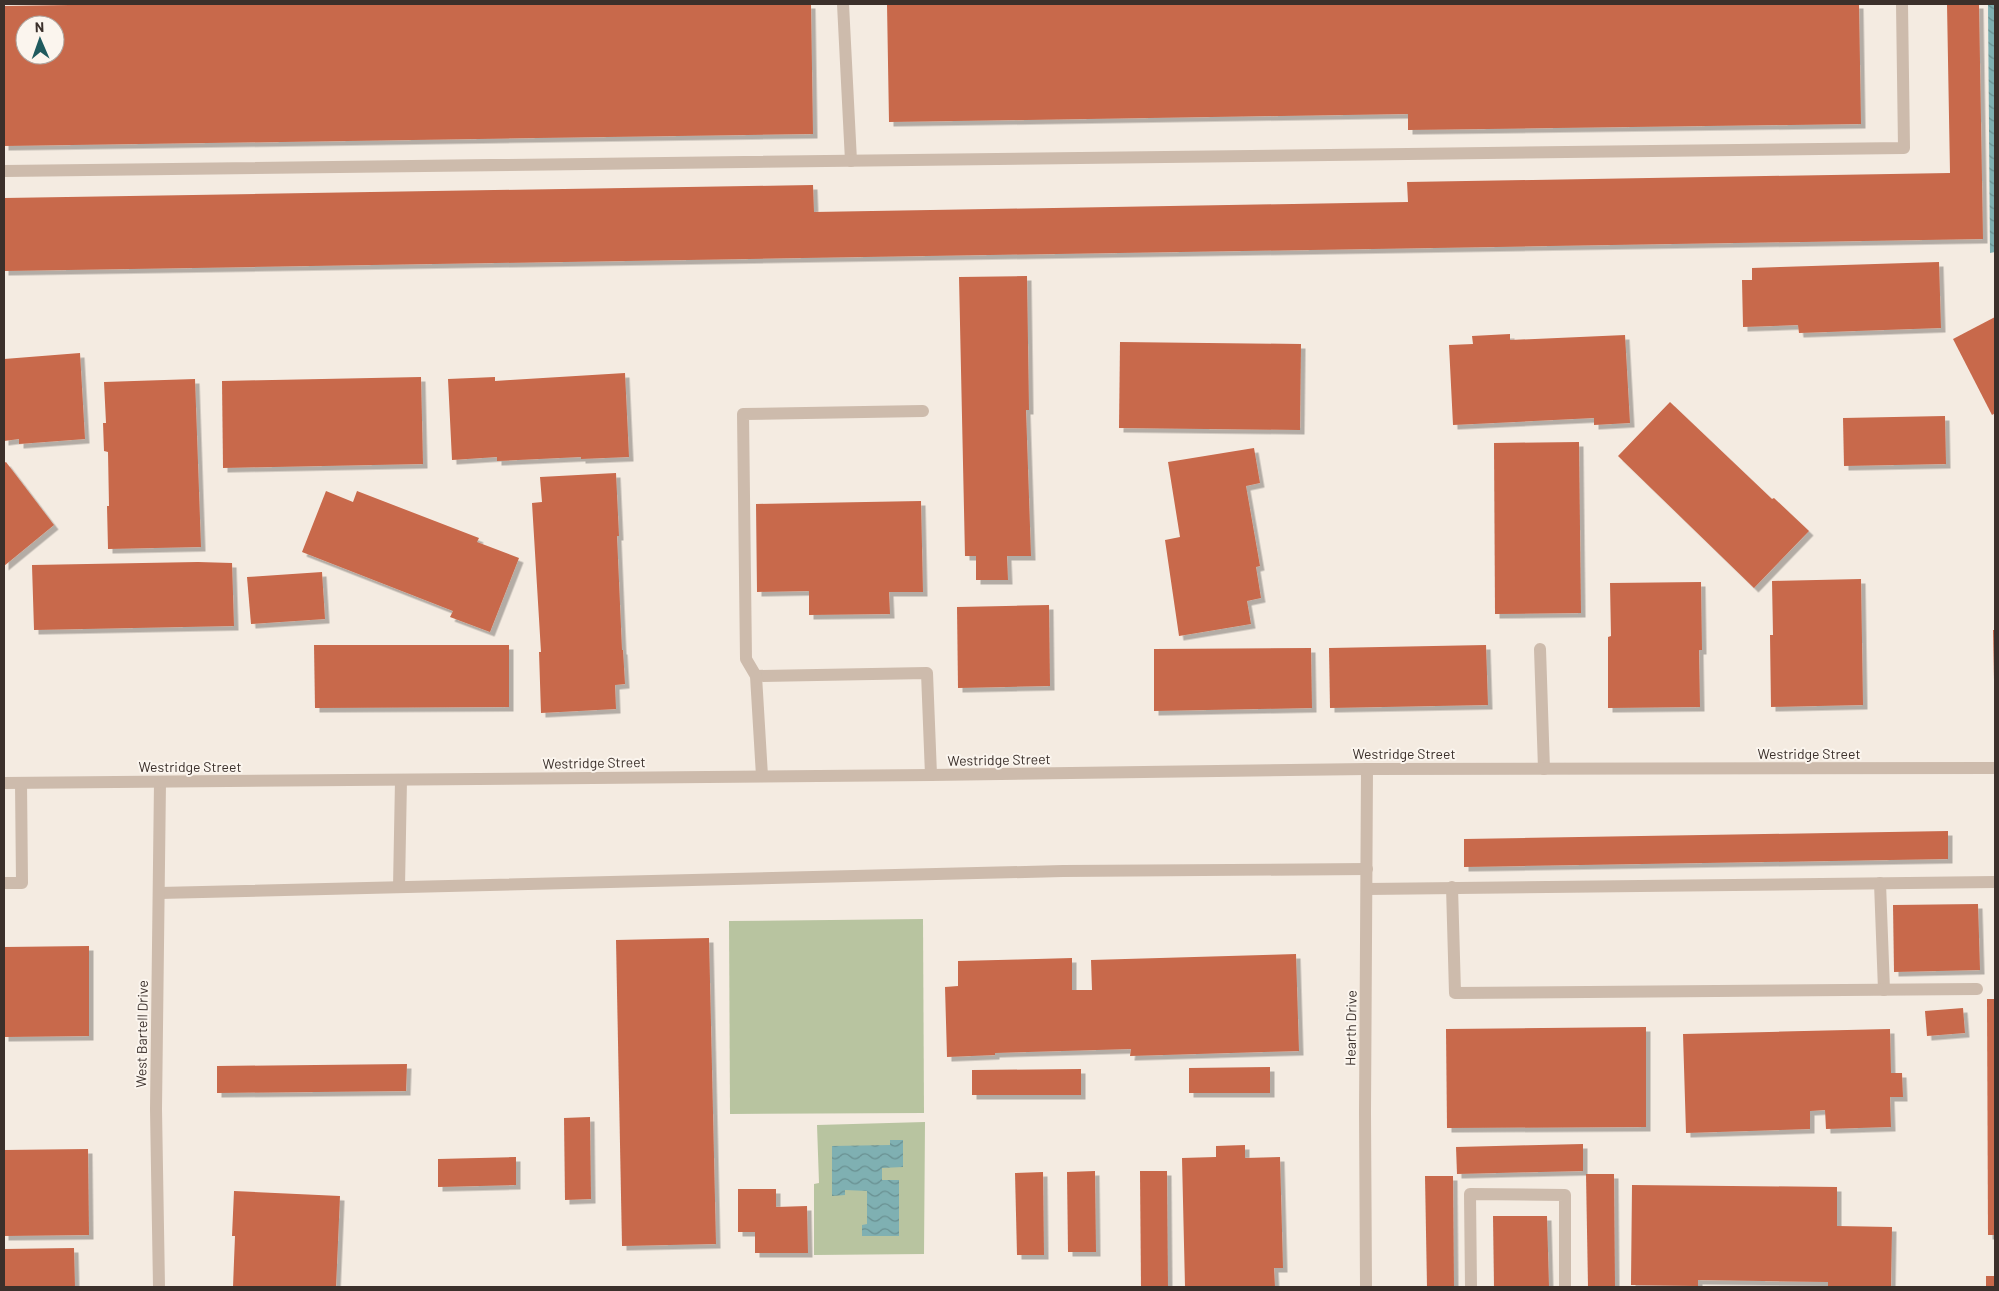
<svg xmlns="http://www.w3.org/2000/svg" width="1999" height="1291" font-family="Barlow,sans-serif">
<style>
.green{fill:#b8c4a0}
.water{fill:url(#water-waves)}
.building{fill:#c8694b;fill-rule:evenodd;filter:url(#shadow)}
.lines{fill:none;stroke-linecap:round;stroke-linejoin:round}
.service{stroke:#cdbbac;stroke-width:12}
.minor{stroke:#cdbbac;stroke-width:12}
.tertiary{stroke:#cdbbac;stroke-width:12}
.labels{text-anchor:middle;stroke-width:4;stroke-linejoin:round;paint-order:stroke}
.street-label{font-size:14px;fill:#3b302b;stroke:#fbf5ee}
</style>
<defs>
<pattern id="water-waves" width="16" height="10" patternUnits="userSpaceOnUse" patternTransform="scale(1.25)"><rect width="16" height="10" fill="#7fb0b2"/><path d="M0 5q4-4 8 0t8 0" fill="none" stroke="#699091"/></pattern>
<filter id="shadow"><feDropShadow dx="4.5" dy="4.5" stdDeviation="0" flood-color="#0004"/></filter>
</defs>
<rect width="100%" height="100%" fill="#f4ebe1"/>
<g class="green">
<polygon points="923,919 924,1113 730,1114 729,921"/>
<polygon points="925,1122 924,1254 814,1255 814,1184 819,1183 817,1125"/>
</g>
<g class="water">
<polygon points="1988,4 1995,4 1995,252 1990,253"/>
<polygon points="890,1140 903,1140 903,1167 882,1168 882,1180 899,1180 899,1236 862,1236 862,1225 867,1224 867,1191 845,1190 845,1195 832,1196 832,1146 890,1145"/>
</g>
<g class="building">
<path d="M 134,4 L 811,4 L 813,134 L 4,146 L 4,6 ZM 25,25 L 55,25 L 55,55 L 25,55 Z"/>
<polygon points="887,4 1859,4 1861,124 1408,130 1408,114 889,122"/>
<polygon points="1947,4 1979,4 1983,239 4,271 4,198 813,185 814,212 1408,202 1407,182 1950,173"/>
<polygon points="1939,262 1941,328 1799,333 1798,325 1743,327 1742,280 1752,280 1752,268"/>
<polygon points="1027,276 1029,410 1026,410 1031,556 1007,556 1008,580 976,580 976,556 965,556 959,277"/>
<polygon points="1995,317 1995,413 1992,415 1953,339"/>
<polygon points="1510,334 1510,340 1625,335 1630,423 1594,425 1594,418 1453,425 1449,345 1473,344 1472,336"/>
<polygon points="1120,342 1301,344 1300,430 1119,428"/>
<polygon points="80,353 85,439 19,444 19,439 4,441 4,359"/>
<polygon points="625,373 629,457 581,459 581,457 497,461 497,457 452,460 448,379 495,377 495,381"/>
<polygon points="421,377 423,464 223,468 222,381"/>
<polygon points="195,379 201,547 108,549 107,506 109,506 108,452 104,451 103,423 106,423 104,382"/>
<polygon points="1670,402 1772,499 1774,498 1809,531 1754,588 1618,456"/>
<polygon points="1945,416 1946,464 1844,466 1843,418"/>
<polygon points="1579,442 1581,613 1495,614 1494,443"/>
<polygon points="1254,448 1260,483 1246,486 1260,566 1256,567 1261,598 1247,601 1251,624 1179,636 1165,540 1180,537 1168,462"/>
<polygon points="6,462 54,525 4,566 4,463"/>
<polygon points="616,473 619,536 617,536 622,650 623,650 625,684 615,685 616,709 541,713 539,652 541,652 532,503 542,502 540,477"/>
<polygon points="326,491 353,502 357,491 479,538 477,542 519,558 490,632 450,617 453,611 302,552"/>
<polygon points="921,501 923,592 889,592 890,614 809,615 809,591 757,592 756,504"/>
<polygon points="198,562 232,563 234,626 34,630 32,565"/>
<polygon points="322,572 325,619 251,624 247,577"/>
<polygon points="1861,579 1863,705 1771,707 1770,635 1773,635 1772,581"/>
<polygon points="1701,582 1702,650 1699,650 1700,707 1608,708 1608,637 1611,636 1610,583"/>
<polygon points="1049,605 1050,686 958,688 957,607"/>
<polygon points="1993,630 1995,630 1995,680 1994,680"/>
<polygon points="314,645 509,645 509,707 315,708"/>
<polygon points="1486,645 1488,705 1330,708 1329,648"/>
<polygon points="1311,648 1312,708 1154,711 1154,649"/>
<polygon points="1948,831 1948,859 1464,867 1464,839"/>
<polygon points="1978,904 1980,970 1894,972 1893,905"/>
<polygon points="709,938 716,1244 622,1246 616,940"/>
<polygon points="89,946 89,1036 4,1037 4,947"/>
<polygon points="1296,954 1299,1051 1130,1056 1131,1049 995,1053 995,1055 947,1057 945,987 958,986 958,961 1072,958 1072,990 1092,990 1091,960"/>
<polygon points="1987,999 1995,999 1995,1235 1988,1235"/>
<polygon points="1963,1008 1965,1033 1927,1036 1925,1011"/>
<polygon points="1646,1027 1646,1127 1447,1128 1446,1029"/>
<polygon points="1890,1029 1891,1073 1902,1073 1903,1097 1890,1097 1891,1127 1826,1129 1825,1110 1810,1111 1810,1129 1686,1133 1683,1034"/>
<polygon points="407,1064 406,1091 217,1093 217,1066"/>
<polygon points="1270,1067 1270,1093 1189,1093 1189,1068"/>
<polygon points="1081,1069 1081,1095 972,1095 972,1070"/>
<polygon points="590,1117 591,1199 565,1200 564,1118"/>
<polygon points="1583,1144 1583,1171 1457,1174 1456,1147"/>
<polygon points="1245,1145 1245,1158 1280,1157 1283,1268 1274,1268 1275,1287 1185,1287 1182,1158 1216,1157 1216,1146"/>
<polygon points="88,1149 89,1235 4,1236 4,1150"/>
<polygon points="516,1157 516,1185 438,1187 438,1159"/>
<polygon points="1095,1171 1096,1252 1068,1252 1067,1172"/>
<polygon points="1140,1171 1167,1171 1168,1287 1141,1287"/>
<polygon points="1043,1172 1044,1255 1017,1255 1015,1173"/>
<polygon points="1586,1174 1614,1174 1615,1287 1588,1287"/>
<polygon points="1425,1176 1453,1176 1454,1287 1427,1287"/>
<polygon points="1632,1185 1837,1187 1837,1226 1892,1227 1891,1287 1828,1287 1828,1282 1698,1280 1698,1286 1631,1285"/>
<polygon points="738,1189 776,1189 776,1207 807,1206 808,1253 755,1253 755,1232 738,1232"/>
<polygon points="234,1191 340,1196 336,1287 233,1287 235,1236 232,1236"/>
<polygon points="1493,1216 1547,1216 1549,1287 1494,1287"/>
<polygon points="74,1248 75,1287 4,1287 4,1249"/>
<rect x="1986" y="1276" width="9" height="11"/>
</g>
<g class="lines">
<g class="service">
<polyline points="843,4 851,161"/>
<polyline points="4,171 1904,148 1902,4"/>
<polyline points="1540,649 1544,769"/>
<polyline points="756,676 927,673 931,775"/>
<polyline points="762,776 756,676 746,659 743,414 923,411"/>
<polyline points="4,883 22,883 21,783"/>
<polyline points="1880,883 1884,990"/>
<polyline points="399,887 401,780"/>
<polyline points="1452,887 1455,993 1977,989"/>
<polyline points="1367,889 1995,882"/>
<polyline points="159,893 1063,871 1367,869"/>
<polyline points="1471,1287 1470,1194 1565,1195 1565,1287"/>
</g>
<g class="minor">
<polyline points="159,1287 156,1109 160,782"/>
<polyline points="1366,1287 1365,1112 1367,769"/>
</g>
<polyline class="tertiary" points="4,783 931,775 1367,769 1995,768"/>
</g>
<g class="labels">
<g class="street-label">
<text x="1404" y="759">Westridge Street</text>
<text x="1809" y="759">Westridge Street</text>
<text transform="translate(999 760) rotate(-1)" y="5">Westridge Street</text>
<text transform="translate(594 763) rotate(-1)" y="5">Westridge Street</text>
<text x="190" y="772">Westridge Street</text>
<text transform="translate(1351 1028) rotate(-89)" y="5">Hearth Drive</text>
<text transform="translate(142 1034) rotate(-89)" y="5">West Bartell Drive</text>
</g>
</g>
<rect width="1999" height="1291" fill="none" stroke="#3b302b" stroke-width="10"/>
<g transform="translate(40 40) rotate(358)"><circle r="24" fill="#fbf5ee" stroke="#aea6a0"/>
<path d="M0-4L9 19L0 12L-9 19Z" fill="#1f5a5e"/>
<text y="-8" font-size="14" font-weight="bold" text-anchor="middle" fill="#3b302b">N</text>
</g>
</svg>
